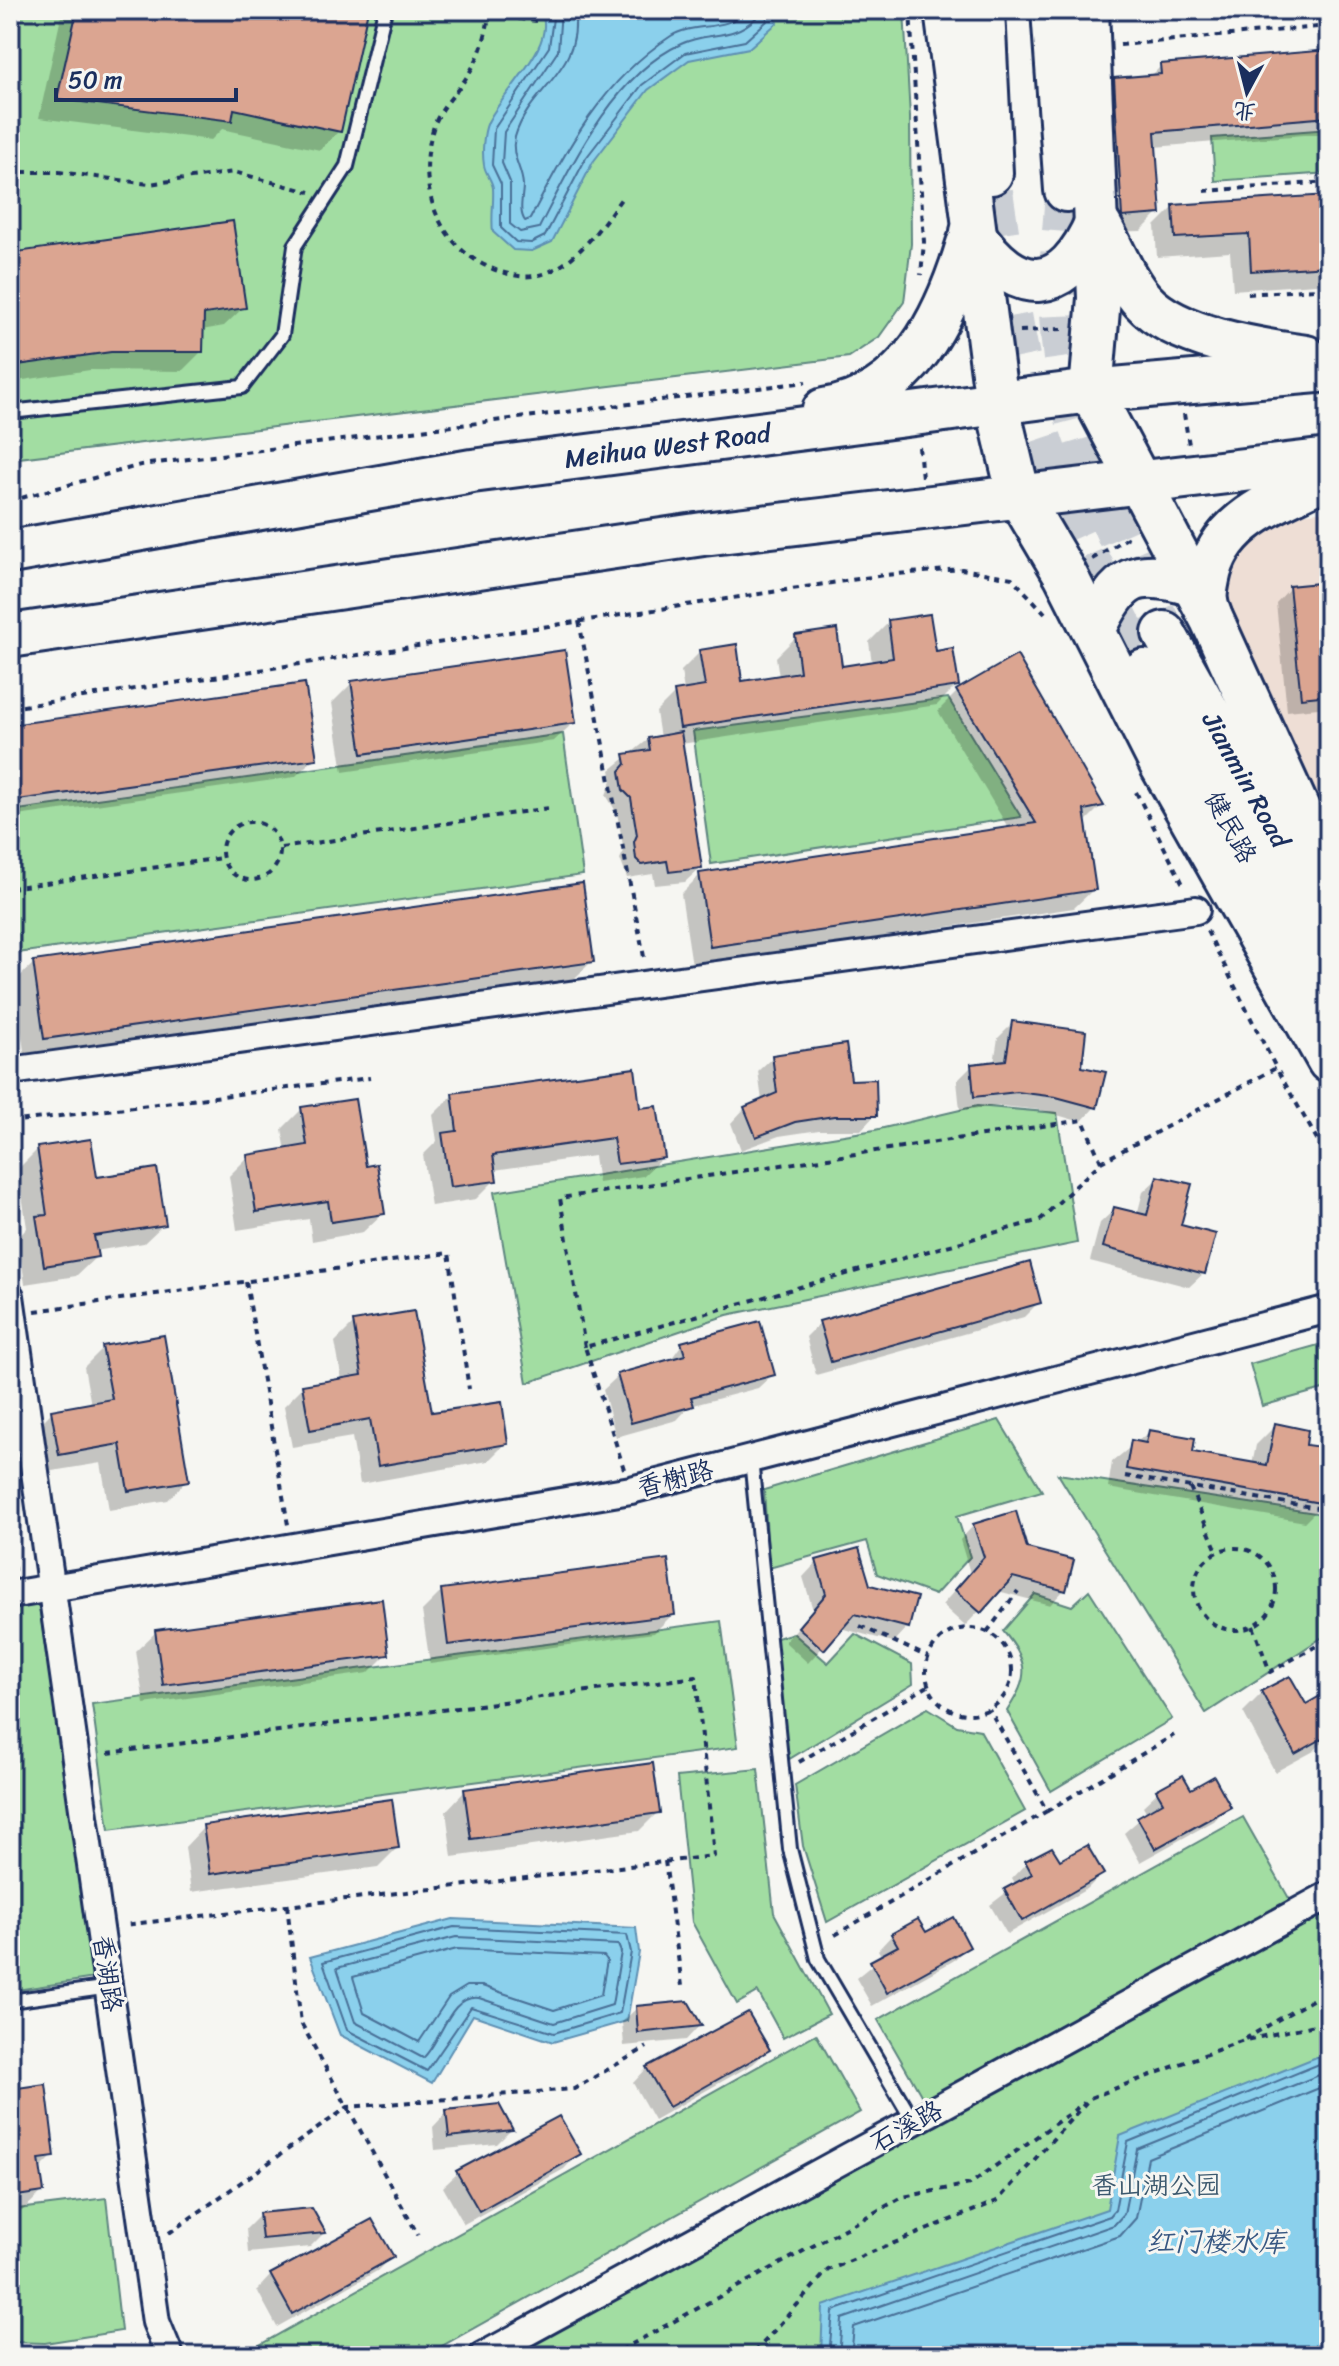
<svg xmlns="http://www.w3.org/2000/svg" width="1339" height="2366" font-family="Sriracha,'LXGW WenKai TC',sans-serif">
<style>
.built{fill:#eeded5}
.green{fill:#a2dda2;stroke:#5e8680;stroke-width:2}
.water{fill:#8bd0ec;stroke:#5e90b3;stroke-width:2}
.shadow{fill:#0003}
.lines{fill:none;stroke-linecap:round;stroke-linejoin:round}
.shore{stroke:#486f97;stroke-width:2}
.building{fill:#dba591;stroke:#1b2f5e;stroke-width:2}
.primary-tunnel{stroke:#caced4;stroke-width:42;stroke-dasharray:42 21;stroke-linecap:butt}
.lane-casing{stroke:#1b2f5e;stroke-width:18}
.street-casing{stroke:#1b2f5e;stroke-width:32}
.primary-casing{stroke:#1b2f5e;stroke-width:48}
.path{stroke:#1b2f5e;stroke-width:4;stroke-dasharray:6 6;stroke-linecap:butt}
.lane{stroke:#f6f6f2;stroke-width:12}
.street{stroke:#f6f6f2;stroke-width:26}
.primary{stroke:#f6f6f2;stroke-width:42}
.labels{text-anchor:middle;stroke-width:6;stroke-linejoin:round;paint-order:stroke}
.street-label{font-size:26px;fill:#1b2f5e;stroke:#f6f6f2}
.park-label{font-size:26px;fill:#3d5a6f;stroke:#f6f6f2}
.water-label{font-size:28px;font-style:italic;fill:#375782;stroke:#f6f6f2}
</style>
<rect width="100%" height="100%" fill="#f6f6f2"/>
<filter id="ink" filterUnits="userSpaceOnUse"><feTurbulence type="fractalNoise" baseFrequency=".0125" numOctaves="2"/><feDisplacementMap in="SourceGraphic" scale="16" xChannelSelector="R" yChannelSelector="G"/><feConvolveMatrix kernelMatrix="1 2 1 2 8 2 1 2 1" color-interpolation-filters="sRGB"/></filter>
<g filter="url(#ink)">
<polygon class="built" points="1329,511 1329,850 1229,669 1222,561 1276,516"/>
<g class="green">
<polygon points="10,10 904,10 910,117 911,244 904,302 879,337 849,357 10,459"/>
<polygon points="1329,129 1329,173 1215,181 1212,138"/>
<polygon points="948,698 1021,817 711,864 693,731"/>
<polygon points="563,734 583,875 10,954 10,811"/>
<polygon points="977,1106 1057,1113 1077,1243 727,1315 527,1383 494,1192 875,1130"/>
<polygon points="1329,1342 1329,1399 1323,1389 1262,1406 1250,1364"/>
<polygon points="999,1420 1042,1491 957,1516 970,1557 935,1595 877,1574 867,1541 769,1568 764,1490"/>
<polygon points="1058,1474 1329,1515 1329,1633 1206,1713"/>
<path d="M 1089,1590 L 1172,1719 L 1051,1791 L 1007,1711 C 1029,1677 1030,1663 1003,1631 L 1035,1594 L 1072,1606 Z"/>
<polygon points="39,1605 95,1978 10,1991 10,1609"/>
<polygon points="721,1621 738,1747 109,1830 92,1704"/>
<polygon points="793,1633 828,1663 855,1634 912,1664 913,1684 786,1761 774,1639"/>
<polygon points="928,1708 957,1726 980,1730 1025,1811 827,1922 803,1846 795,1785"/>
<polygon points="758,1769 774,1913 829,2014 783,2038 758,1992 737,2004 692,1922 677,1777"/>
<polygon points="1243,1817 1290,1900 925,2102 878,2020"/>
<polygon points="1329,1897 1329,2356 483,2356"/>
<polygon points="816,2034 860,2112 424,2356 240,2356"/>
<polygon points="106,2198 121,2331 45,2343 10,2342 10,2210"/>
</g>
<g class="water">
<path d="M 540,10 L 774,10 L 777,23 L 749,48 L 689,60 L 648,90 L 593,162 L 552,242 L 532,251 L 513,250 L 493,232 C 491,217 494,203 493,188 C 492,180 485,173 484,165 C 482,153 483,133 488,122 C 502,92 560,43 540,10 Z"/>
<polygon points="453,1919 636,1928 639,1952 627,2021 553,2042 473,2015 432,2083 340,2035 310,1957"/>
<polygon points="1329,2052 1329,2356 821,2356 823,2306 1107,2209 1120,2136"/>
</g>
<g class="shadow">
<polygon points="69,10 370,10 364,16 339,131 320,150 222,129 211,140 39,118 61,17"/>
<polygon points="1329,52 1329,133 1154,147 1159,213 1141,231 1104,232 1097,98 1115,79 1150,77 1161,66"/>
<polygon points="1329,197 1329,283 1233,290 1230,252 1157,257 1155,226 1174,207"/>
<polygon points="10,255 244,307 224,326 202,330 201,352 182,371 90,370 10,382"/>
<polygon points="1329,584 1329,707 1287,711 1276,603 1290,588"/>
<polygon points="889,622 957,685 937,705 681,744 700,868 685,882 655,885 653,874 627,878 620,859 624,851 617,813 606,795 612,780 610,770 649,739 660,738 656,712 675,693 684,691 681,671 700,652 741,683 779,677 776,657 796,637 841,668 872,663 869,642"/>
<polygon points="352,683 574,722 554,741 343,772 332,703"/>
<polygon points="957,692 1101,806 1084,823 1094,889 1074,908 692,965 681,894 700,875 1009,829 938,711"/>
<polygon points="10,727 314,758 295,777 10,817"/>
<polygon points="592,961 573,980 25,1058 14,982 34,963"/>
<polygon points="1013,1023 1079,1069 1095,1107 1081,1122 1040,1110 1001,1106 960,1110 957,1081 972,1066 994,1063 998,1038"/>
<polygon points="773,1057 849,1082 875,1115 861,1130 819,1130 779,1136 741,1150 731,1123 745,1108 762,1101 758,1071"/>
<polygon points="453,1095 639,1110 663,1157 643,1176 598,1183 594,1156 494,1170 495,1180 476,1199 431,1206 423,1155 437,1141 433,1115"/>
<polygon points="302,1109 364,1168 383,1213 363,1232 312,1241 309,1219 237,1230 229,1176 248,1157 286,1151 282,1129"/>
<polygon points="38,1149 96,1179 164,1224 144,1243 95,1251 96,1257 76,1276 25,1284 18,1238 27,1228 18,1169"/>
<polygon points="1158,1178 1204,1273 1189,1287 1090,1261 1100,1223 1115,1209 1137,1215 1143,1192"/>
<polygon points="1039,1302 1024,1317 816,1375 806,1337 820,1323"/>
<polygon points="354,1323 430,1414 506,1443 488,1461 360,1484 352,1437 292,1447 284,1406 303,1387 342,1380 335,1342"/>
<polygon points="682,1344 773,1374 758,1388 690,1406 677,1420 616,1437 603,1390 618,1376 669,1362"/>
<polygon points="103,1348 187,1480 168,1500 109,1510 101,1463 40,1473 33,1431 52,1412 91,1405 84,1367"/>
<polygon points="1275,1426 1303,1446 1316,1464 1329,1467 1324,1503 1305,1522 1108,1488 1112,1462 1149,1432 1190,1454 1252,1465 1256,1445"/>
<polygon points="974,1525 1026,1549 1064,1590 1050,1605 998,1591 965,1626 942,1605 970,1573 960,1540"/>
<polygon points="817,1562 868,1586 907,1627 893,1642 840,1628 808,1663 785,1642 813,1610 803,1577"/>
<polygon points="442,1591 673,1614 654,1633 430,1664 422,1611"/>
<polygon points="156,1632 387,1654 368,1673 144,1704 136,1651"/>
<polygon points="1289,1679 1305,1707 1329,1694 1329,1735 1314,1751 1275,1772 1243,1712 1262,1693"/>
<polygon points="465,1791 658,1812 639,1831 452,1857 446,1811"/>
<polygon points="1158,1792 1190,1792 1228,1806 1214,1821 1140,1862 1124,1833 1147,1813 1143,1806"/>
<polygon points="204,1827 397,1848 378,1867 191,1892 185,1847"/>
<polygon points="1026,1863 1059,1863 1102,1874 1087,1889 1007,1934 990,1905 1016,1885 1012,1878"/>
<polygon points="892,1935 925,1935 968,1946 953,1961 872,2006 856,1978 882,1957 878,1950"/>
<polygon points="637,2008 700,2025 686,2040 624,2046 622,2022"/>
<polygon points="768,2050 753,2064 654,2120 633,2083 647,2068"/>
<polygon points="10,2091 53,2156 39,2170 42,2192 22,2211 10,2213"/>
<polygon points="447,2112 511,2130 497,2144 435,2150 433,2127"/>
<polygon points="578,2154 564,2169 464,2224 443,2187 458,2173"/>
<polygon points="260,2215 324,2233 310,2247 248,2253 246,2229"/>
<polygon points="391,2257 377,2271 277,2327 257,2290 271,2275"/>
</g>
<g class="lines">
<g class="shore">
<polyline points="549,10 553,18 549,47 494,129 492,165 501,184 501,228 516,242 531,243 545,236 586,158 642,85 685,53 745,41 767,21 767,10"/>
<path d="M 561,10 L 558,51 L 504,132 L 502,163 L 510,182 L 510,224 L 520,232 L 539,228 C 571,166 614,74 681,44 C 709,31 731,41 756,18 L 757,10"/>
<path d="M 574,10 C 584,71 529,88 515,137 C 510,156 522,167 523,185 C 523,197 518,211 525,221 L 530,219 C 567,148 603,80 671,36 C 693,22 730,32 745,10"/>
<polygon points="454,1927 627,1935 631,1952 620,2013 554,2033 471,2007 427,2071 347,2030 323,1962"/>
<path d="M 456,1937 L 618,1945 L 621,1952 L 612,2005 L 554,2023 L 479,1998 C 449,1994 442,2041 423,2058 L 355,2022 L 337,1968 Z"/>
<polygon points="457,1949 604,1956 607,1960 601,1995 554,2010 482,1986 467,1986 449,1997 419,2042 364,2013 353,1977"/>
<polyline points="829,2356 833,2311 1110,2216 1115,2210 1128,2142 1329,2060"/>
<polyline points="839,2356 842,2319 1114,2225 1124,2214 1137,2149 1329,2071"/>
<polyline points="851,2356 854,2327 1120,2236 1136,2218 1148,2158 1329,2084"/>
</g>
</g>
<g class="building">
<polygon points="77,10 368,10 341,132 234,109 232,121 57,99"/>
<polygon points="1329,50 1329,117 1155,132 1161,214 1122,217 1114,78 1161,74 1160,64"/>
<polygon points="1329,195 1329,266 1251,271 1249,234 1175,238 1173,205"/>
<polygon points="233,221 246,308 204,314 203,352 111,352 10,366 10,253"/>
<polygon points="1329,582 1329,695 1301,698 1289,586"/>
<polygon points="930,614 936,651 953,648 959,686 680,728 674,691 705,686 699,650 737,644 742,681 800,672 795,635 837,629 842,666 893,658 888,620"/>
<polygon points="565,650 576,723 362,754 351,681"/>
<polygon points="1017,655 1104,806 1084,810 1096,890 710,947 699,873 1036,823 956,690"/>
<polygon points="305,683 317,759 10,801 10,725"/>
<polygon points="681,732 702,868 669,872 667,861 642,865 636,859 634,842 637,835 631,798 623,790 620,771 626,764 624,754 650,750 648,738"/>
<polygon points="583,883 594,962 44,1039 33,961"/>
<polygon points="1012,1021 1086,1031 1082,1067 1106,1072 1097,1108 1056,1097 1017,1092 974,1097 971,1064 1006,1060"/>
<polygon points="846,1044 851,1080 876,1079 877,1116 834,1116 795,1122 756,1137 744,1107 777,1093 772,1055"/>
<polygon points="635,1068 640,1108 657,1106 665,1158 617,1164 613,1138 493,1155 497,1181 450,1187 442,1133 457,1131 452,1093"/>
<polygon points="355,1099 366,1166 377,1164 385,1214 331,1222 328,1201 256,1212 247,1155 307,1145 301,1107"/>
<polygon points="91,1139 97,1177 157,1168 166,1225 94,1236 98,1257 44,1266 36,1216 47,1215 37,1147"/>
<polygon points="1157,1176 1192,1184 1181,1225 1216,1234 1205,1274 1103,1247 1114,1207 1147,1215"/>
<polygon points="1030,1262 1041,1303 831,1362 819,1321"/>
<polygon points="414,1311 432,1412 502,1402 508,1444 378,1466 370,1419 310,1430 302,1385 362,1375 353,1321"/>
<polygon points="760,1321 775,1375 691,1397 694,1406 631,1423 617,1374 685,1355 681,1342"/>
<polygon points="164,1335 189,1481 128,1491 120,1444 59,1455 51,1410 112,1399 102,1346"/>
<polygon points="1275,1423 1308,1430 1306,1445 1321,1447 1318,1463 1329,1465 1326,1504 1126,1469 1131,1440 1146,1443 1149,1430 1195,1438 1193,1452 1267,1465"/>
<polygon points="1016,1511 1027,1548 1074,1560 1066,1591 1013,1577 981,1613 955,1590 984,1557 973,1524"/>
<polygon points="859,1548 870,1585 917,1597 909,1628 855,1614 824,1650 798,1627 826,1594 816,1560"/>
<polygon points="668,1559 675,1615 448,1645 441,1589"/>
<polygon points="382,1599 389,1655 163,1685 155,1630"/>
<polygon points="1290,1676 1306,1704 1329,1691 1329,1735 1295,1754 1261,1691"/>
<polygon points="653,1763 660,1813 471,1839 464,1789"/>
<polygon points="1183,1775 1191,1789 1214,1776 1231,1807 1155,1849 1137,1817 1163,1802 1156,1790"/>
<polygon points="392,1799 399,1848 210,1874 203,1825"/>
<polygon points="1087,1845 1104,1874 1022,1921 1004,1889 1032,1874 1025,1861 1052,1847 1060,1860"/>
<polygon points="954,1917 970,1947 887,1993 870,1961 898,1946 891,1934 918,1919 926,1932"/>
<polygon points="688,2001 702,2026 638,2033 636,2006"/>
<polygon points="748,2012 770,2050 669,2107 646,2067"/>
<polygon points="46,2084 55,2157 39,2159 44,2192 10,2197 10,2089"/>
<polygon points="499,2104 513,2130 449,2137 446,2110"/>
<polygon points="559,2116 581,2154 479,2211 456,2171"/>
<polygon points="312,2208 326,2233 262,2239 259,2213"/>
<polygon points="372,2219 394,2257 292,2314 270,2274"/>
</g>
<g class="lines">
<g class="primary-tunnel">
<path d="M 1066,190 C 1064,230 1058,272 1060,312 C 1064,428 1114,531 1164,633"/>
<path d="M 992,192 C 1004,269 1013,347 1035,421 C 1060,502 1097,577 1134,652"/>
</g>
<g class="lane-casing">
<g id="lane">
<polyline points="10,13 10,46"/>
<polyline points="10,412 242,387 282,335 295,246 347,166 385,10"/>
<polyline points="751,1459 790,1849 818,1959 913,2121"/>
<polyline points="10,2001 110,1987"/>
</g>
</g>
<g class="street-casing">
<g id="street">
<polyline points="10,1071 1196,910"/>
<polyline points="10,1296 156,2322 170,2356"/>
<polyline points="10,1595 631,1490 1329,1309"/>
<polyline points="483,2356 1329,1895"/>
</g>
</g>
<g class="primary-casing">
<g id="primary">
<polyline points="946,10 997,404 1019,496 1065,574 1162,766 1329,1061"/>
<polyline points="983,10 991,173"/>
<polyline points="1053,10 1066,190"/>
<polyline points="1087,10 1099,298 1091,391 1212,620 1329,877"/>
<path d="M 1100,226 C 1113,249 1125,282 1143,301 C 1176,338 1259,350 1306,357"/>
<path d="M 972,232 C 1017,299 1065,296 1097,221"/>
<path d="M 824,410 C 909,397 946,317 968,244"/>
<path id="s1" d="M 10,552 L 472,471 L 1091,391 L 1329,370"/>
<path d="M 1210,615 C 1204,601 1205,594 1208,579 C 1219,518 1279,501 1329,475"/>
<path d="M 1094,630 C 1120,576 1134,568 1191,584"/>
<path id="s2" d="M 1164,633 L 1329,928"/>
<polyline points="10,636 703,534 1329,460"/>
<polyline points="1144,671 1329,1002"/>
</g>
</g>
<g class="path">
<polyline points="447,10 536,21"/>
<path d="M 490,10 C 486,36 481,56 466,78 C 455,95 439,109 433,129 C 413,195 445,261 513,275 C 562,286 596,233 621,199"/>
<polyline points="910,10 924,242 921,275"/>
<polyline points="1120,45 1329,26"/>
<polyline points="10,172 59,172 149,184 234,172 310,192"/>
<polyline points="1204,191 1329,182"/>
<polyline points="1248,294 1329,288"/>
<polyline points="1020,331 1063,329"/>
<polyline points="1184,414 1189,445"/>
<polyline points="919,447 922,478"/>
<polyline points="10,501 141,465 806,382"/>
<polyline points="1092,559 1132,535"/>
<polyline points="579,621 645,962"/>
<polyline points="10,708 884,575 962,569 1012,578 1045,613"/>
<polyline points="1136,792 1185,888"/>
<circle cx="251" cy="851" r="29"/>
<polyline points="281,848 549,808"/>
<polyline points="10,888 222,858"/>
<polyline points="1207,931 1276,1068"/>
<polyline points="10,1122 370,1078"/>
<polyline points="246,1282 288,1525"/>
<polyline points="35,1311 449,1253 469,1389"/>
<polyline points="585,1347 560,1198 1083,1120 1101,1162"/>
<polyline points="624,1469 585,1347 1040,1220 1101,1162 1276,1068 1329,1160"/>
<polyline points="1125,1476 1329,1510"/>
<polyline points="1190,1487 1217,1551"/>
<polyline points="10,1543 14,1571"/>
<circle cx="1235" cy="1589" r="41"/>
<polyline points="860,1626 928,1657"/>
<polyline points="1253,1626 1270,1672 1329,1639"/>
<circle cx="969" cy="1671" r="43"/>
<polyline points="987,1632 1018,1591"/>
<polyline points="108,1753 696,1677 714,1856 124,1925"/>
<polyline points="799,1762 928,1686"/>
<polyline points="1047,1811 1174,1735"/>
<polyline points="665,1861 682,1986"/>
<polyline points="287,1905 301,2023 418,2235"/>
<polyline points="835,1935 1047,1811 989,1709"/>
<polyline points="1245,2039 1329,1990"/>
<polyline points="169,2233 348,2107 574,2089 647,2047"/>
<polyline points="10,2355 15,2356"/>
<polyline points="610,2356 903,2197 970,2184 1084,2103"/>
<polyline points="743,2356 757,2350 828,2270 997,2201 1090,2098 1241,2041 1329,2022"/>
</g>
<use href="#lane" class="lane"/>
<use href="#street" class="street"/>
<use href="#primary" class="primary"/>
</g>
</g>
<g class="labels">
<g class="street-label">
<text dy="9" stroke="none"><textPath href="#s1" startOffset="666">Meihua West Road</textPath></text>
<text dy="9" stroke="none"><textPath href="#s2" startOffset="168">Jianmin Road</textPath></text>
<text transform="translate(1231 827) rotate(61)" y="9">健民路</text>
<text transform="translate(675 1478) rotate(-14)" y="9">香榭路</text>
<text transform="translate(108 1973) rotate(82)" y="9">香湖路</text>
<text transform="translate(906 2126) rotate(-29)" y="9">石溪路</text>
</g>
<g class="park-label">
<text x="1156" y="2194">香山湖公园</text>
</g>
<g class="water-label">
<text x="1216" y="2251">红门楼水库</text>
</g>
</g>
<rect width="1339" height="2366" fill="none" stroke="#f6f6f2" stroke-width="40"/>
<rect x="20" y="20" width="1299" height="2326" fill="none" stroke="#1b2f5e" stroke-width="3" filter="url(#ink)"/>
<g transform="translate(1247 92) rotate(187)" stroke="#f6f6f2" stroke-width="6" paint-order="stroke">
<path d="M0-6L14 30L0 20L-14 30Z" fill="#1b2f5e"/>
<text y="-12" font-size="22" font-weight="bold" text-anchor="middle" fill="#1b2f5e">北</text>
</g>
<path d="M56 88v12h180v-12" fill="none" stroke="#1b2f5e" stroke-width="4"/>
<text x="68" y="88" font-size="24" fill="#1b2f5e" stroke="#f6f6f2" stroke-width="6" paint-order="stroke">50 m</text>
</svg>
